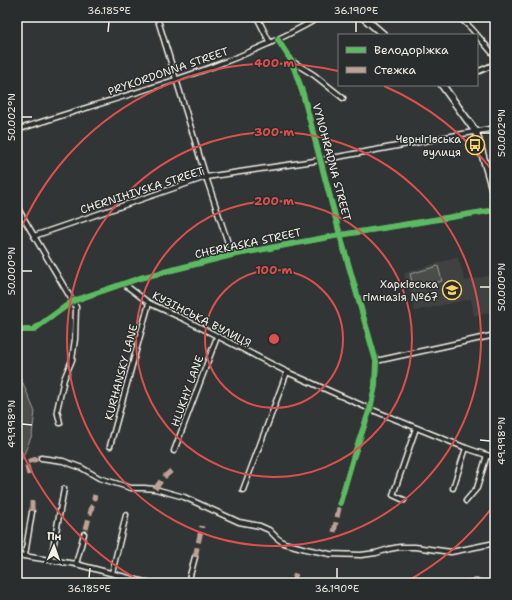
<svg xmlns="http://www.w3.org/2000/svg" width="512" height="600" font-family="'Shantell Sans',sans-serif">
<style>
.built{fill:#404242}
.green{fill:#4b4d4c;stroke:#a09f9a}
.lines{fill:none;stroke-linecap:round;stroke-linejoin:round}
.minor-casing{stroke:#f4f1e8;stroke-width:7}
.secondary-casing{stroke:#f4f1e8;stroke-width:9}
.minor{stroke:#2a2d2e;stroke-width:4}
.secondary{stroke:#2a2d2e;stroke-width:6}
.quiet{stroke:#bda197;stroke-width:5;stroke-dasharray:10 5;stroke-linecap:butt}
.cycleway-casing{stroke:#2a2d2e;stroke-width:8}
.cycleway{stroke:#5cba63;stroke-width:6}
.ticks{fill:none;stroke:#f4f1e8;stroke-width:1.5}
.ring{fill:none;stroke:#dc504e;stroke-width:2}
.labels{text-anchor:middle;stroke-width:3;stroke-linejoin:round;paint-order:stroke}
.street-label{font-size:11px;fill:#f4f1e8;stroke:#2a2d2e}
.poi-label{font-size:11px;fill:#f4f1e8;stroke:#2a2d2e;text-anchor:end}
.centre{fill:#dc504e;stroke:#2a2d2e;stroke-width:2}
.ring-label{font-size:12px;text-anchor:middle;font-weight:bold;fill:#dc504e;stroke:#2a2d2e;stroke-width:3;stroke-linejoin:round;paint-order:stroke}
.neatline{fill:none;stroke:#f4f1e8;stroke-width:1.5}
.ticks-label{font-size:10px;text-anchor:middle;fill:#f4f1e8}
</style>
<rect width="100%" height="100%" fill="#323535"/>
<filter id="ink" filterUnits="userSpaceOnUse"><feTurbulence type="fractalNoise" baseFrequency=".025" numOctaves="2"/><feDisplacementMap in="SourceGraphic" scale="8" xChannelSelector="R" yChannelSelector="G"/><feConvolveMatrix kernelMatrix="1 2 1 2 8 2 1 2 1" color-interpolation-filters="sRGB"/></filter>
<g filter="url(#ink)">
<polygon class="built" points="458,257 465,281 495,274 495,311 474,316 471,299 415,311 404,273"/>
<g class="green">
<polygon points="438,266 442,281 414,289 410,274"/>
<polygon points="17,369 35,412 32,435 21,461 17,462"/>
</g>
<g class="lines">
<g class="minor-casing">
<g id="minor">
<polyline points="17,17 18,17"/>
<polyline points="157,17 206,177 232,255"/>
<polyline points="257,17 270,43"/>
<polyline points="459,17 471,28 495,56"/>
<polyline points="278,40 292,62 303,94 340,235 376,361 375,386 370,409 353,458 340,503"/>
<polyline points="293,62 314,75 343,98"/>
<polyline points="477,72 495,64"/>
<path d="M 17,130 C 118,96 228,71 320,17"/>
<polyline points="17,207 76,307 75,339 72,360 64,379 57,410 60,423"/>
<polyline points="34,236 206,177 321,160 495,128"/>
<polyline points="124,284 149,303 184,319 287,372 370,409 466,448 495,458"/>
<polyline points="17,330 33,330 73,301 140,278 232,255 340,235 495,210"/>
<polyline points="376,361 495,335"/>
<polyline points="110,446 149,303"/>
<polyline points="174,451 217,337"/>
<polyline points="41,458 63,461 82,468 99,478 131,488 144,488 155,489 184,497 239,522 260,526 269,530 277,538 284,543 306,549 330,554 361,555 376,553 389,549 400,547 415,547 451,552 495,543"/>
<polyline points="453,488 466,448"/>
<polyline points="243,490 287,372"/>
<polyline points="404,500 393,495 416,428"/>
<polyline points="466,501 477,488 487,455"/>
<polyline points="17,555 76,564 148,583"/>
<polyline points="25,555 32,512"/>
<polyline points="51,559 64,489"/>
<polyline points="76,564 84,534"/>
<polyline points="112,573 126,515"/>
<polyline points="188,583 195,557"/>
<polyline points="468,583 476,582 489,583"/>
</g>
</g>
<g class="secondary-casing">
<g id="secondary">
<polyline points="363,17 384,35"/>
<polyline points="442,85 476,132 495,198"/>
</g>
</g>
<use href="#minor" class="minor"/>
<use href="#secondary" class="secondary"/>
<g class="quiet">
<polyline points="29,475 26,462 41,458"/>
<polyline points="155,489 163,478 171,471"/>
<polyline points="32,501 32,512"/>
<polyline points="86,529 95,495"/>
<polyline points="334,532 340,503"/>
<polyline points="195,557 202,526"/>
<polyline points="293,583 296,573"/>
</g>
<g class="cycleway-casing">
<g id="cycleway">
<polyline points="278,40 292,62 303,94 340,235 376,361 375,386 370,409 353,458 340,503"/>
<polyline points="17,330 33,330 73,301 140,278 232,255 340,235 495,210"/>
</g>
</g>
<use href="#cycleway" class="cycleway"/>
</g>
</g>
<path class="ticks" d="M 108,32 L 109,22M 356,32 L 356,22M 22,117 L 32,117M 480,133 L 490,133M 22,271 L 32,271M 480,287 L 490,287M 22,424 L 32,425M 480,440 L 490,441M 89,578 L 90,568M 337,578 L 337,568"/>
<g class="ring">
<circle cx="274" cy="339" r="69"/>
<circle cx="274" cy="339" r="138"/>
<circle cx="274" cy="339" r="207"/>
<path d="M494 505A276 276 0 0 1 404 583M144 583A276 276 0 0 1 17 440M17 238A276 276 0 0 1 338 71M384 86A276 276 0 0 1 494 173"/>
</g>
<defs>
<g id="bus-ring" transform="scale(1)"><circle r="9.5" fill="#2a2d2e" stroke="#ffd166" stroke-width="1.5"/><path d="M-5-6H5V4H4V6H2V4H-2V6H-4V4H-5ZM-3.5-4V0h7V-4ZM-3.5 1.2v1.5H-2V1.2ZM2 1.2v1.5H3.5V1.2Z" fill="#ffd166"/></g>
<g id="school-ring" transform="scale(1)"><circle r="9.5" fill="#2a2d2e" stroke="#ffd166" stroke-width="1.5"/><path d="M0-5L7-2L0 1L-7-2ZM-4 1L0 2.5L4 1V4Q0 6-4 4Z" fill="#ffd166"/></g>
</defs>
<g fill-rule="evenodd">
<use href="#bus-ring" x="475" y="145"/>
<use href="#school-ring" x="452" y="290"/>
</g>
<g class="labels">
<g class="street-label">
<text transform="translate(168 71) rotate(-19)" y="4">PRYKORDONNA STREET</text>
<text transform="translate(332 162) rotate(75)" y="4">VYNOHRADNA STREET</text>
<text transform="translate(142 190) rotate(-18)" y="4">CHERNIHIVSKA STREET</text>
<text transform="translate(248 243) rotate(-12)" y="4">CHERKASKA STREET</text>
<text transform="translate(202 319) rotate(27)" y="4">КУЗІНСЬКА ВУЛИЦЯ</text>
<text transform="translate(121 372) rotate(-75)" y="4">KURHANSKY LANE</text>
<text transform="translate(187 391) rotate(-70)" y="4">HLUKHY LANE</text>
</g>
<g class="poi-label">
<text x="461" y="143">Чернігівська<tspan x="461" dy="13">вулиця</tspan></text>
<text x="438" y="288">Харківська<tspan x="438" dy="13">гімназія №67</tspan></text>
</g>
</g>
<circle cx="274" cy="339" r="6" class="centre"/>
<g class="ring-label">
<text x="274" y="67">400 m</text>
<text x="274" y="136">300 m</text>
<text x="274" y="205">200 m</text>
<text x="274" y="274">100 m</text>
</g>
<rect width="512" height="600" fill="none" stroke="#2a2d2e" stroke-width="44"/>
<rect x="338" y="34" width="140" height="52" fill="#2a2d2e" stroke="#7b7b78"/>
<rect x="346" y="47" width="20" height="6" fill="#5cba63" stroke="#7b7b78"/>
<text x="374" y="54" font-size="12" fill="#f4f1e8">Велодоріжка</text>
<rect x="346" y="67" width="20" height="6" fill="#bda197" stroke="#7b7b78"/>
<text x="374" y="74" font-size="12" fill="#f4f1e8">Стежка</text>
<g transform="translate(54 546) rotate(2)" stroke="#2a2d2e" stroke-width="3" paint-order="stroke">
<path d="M0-3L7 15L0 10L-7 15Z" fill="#f4f1e8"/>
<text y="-6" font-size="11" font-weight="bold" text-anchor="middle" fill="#f4f1e8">Пн</text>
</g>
<rect x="22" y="22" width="468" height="556" class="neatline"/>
<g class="ticks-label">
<text x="109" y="14">36.185°E</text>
<text x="356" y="14">36.190°E</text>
<text transform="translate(11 117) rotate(-90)" y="4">50.002°N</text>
<text transform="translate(501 133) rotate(-90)" y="4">50.002°N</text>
<text transform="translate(11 271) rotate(-90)" y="4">50.000°N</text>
<text transform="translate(501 287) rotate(-90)" y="4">50.000°N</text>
<text transform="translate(11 424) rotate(-90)" y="4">49.998°N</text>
<text transform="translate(501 441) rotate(-90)" y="4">49.998°N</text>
<text x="89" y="592">36.185°E</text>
<text x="337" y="592">36.190°E</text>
</g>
</svg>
